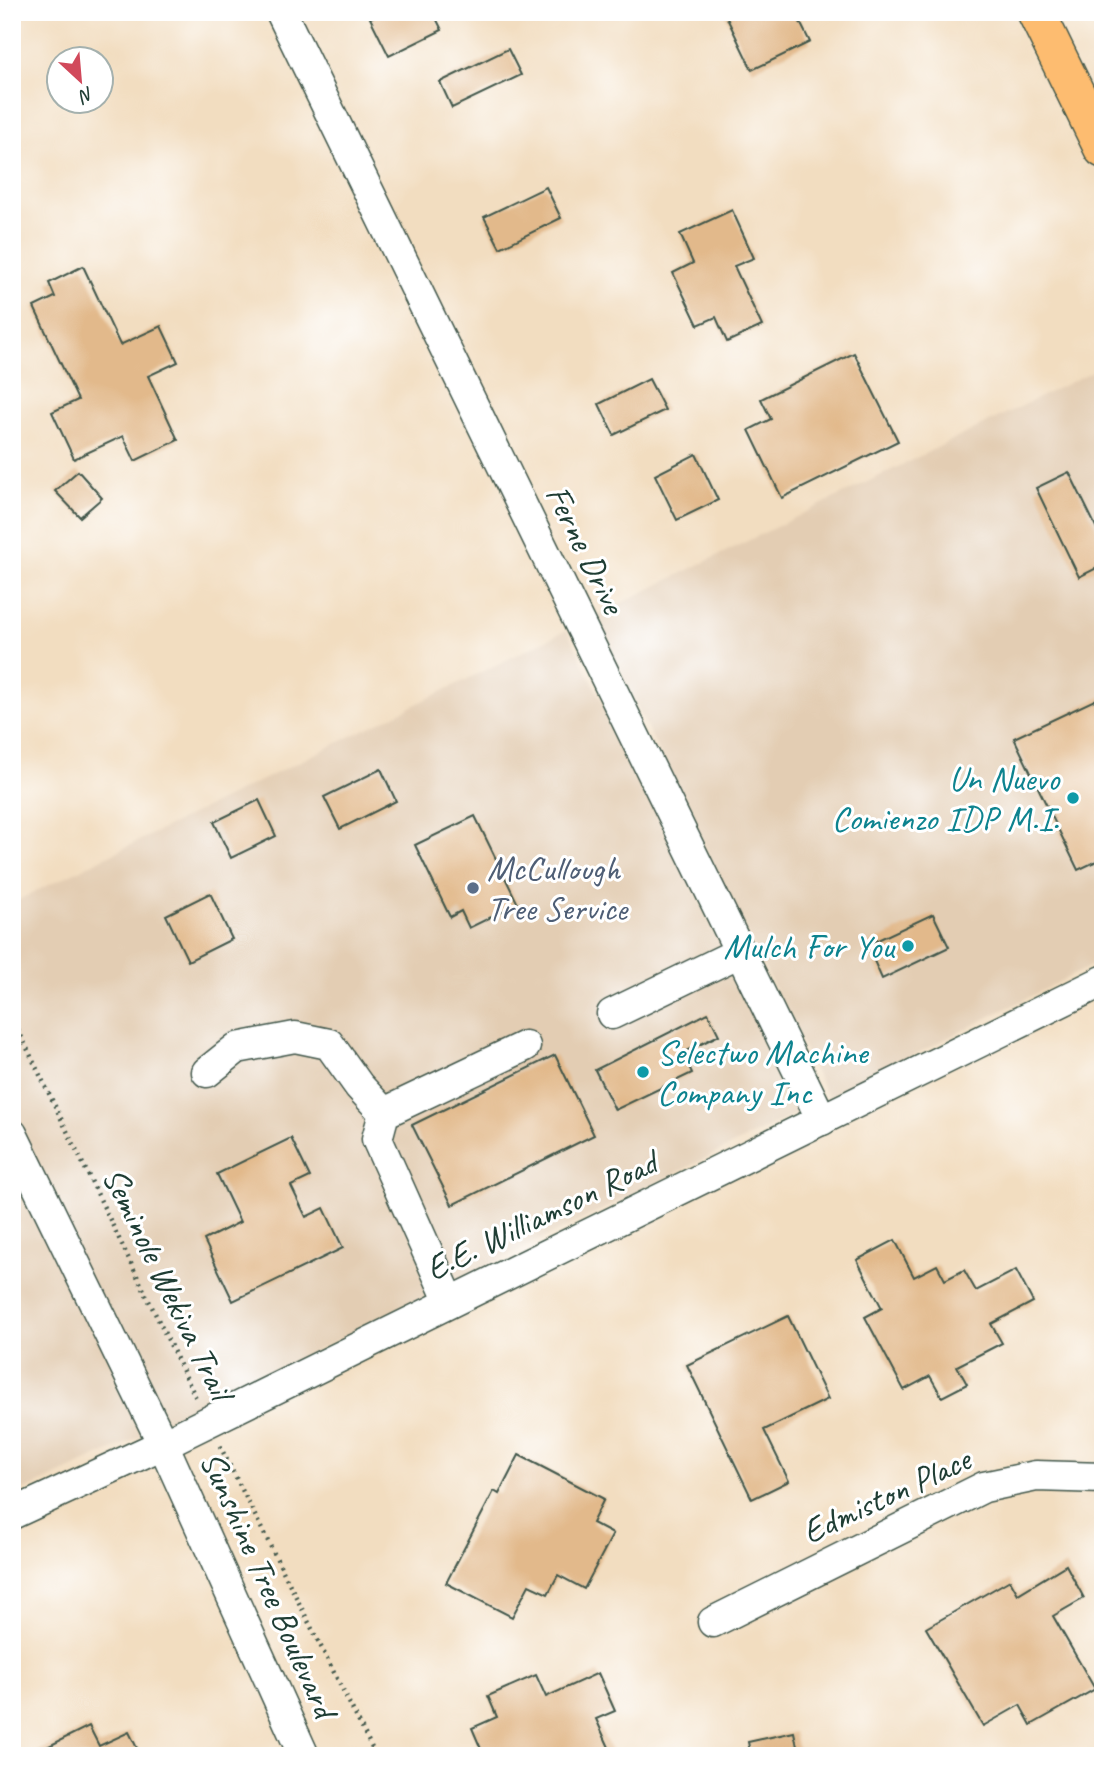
<svg xmlns="http://www.w3.org/2000/svg" width="1115" height="1768" font-family="Caveat,sans-serif">
<style>
.built{fill:#e3cdb3}
.building{fill:#e2b98b}
.lines{fill:none;stroke-linecap:round;stroke-linejoin:round}
.minor-casing{stroke:#3f5549;stroke-width:33}
.major-casing{stroke:#3f5549;stroke-width:40}
.path{stroke:#3f5549;stroke-width:4.5;stroke-dasharray:2 5;stroke-linecap:butt}
.minor{stroke:#fff;stroke-width:30}
.major{stroke:#fdbc70;stroke-width:37}
.culture-dot{fill:#0f9aa8;stroke:#fff;stroke-width:2.5}
.service-dot{fill:#5c6f8a;stroke:#fff;stroke-width:2.5}
.labels{text-anchor:middle;stroke-width:6;stroke-linejoin:round;paint-order:stroke}
.street-label{font-size:35px;fill:#1f3d34;stroke:#fff}
.culture-label{font-size:35px;fill:#0d838f;stroke:#fff;text-anchor:end}
.service-label{font-size:35px;fill:#4e5e75;stroke:#fff;text-anchor:start}
</style>
<rect width="100%" height="100%" fill="#fff"/>
<filter id="ink" filterUnits="userSpaceOnUse"><feTurbulence type="fractalNoise" baseFrequency=".0143" numOctaves="2"/><feDisplacementMap in="SourceGraphic" scale="14" xChannelSelector="R" yChannelSelector="G"/><feConvolveMatrix kernelMatrix="1 2 1 2 8 2 1 2 1" color-interpolation-filters="sRGB"/></filter>
<filter id="wash" filterUnits="userSpaceOnUse"><feTurbulence type="fractalNoise" baseFrequency=".00686" numOctaves="4" result="noise"/><feDisplacementMap in="SourceGraphic" scale="28" xChannelSelector="R" yChannelSelector="G"/><feGaussianBlur stdDeviation="1.57" result="paint"/><feColorMatrix in="noise" values="0 0 0 0 0 0 0 0 0 0 0 0 0 0 0 0 0 1.4 0 .05"/><feComposite in="paint" operator="in"/></filter>
<g filter="url(#wash)">
<rect width="100%" height="100%" fill="#f2ddc0"/>
<g class="built">
<polygon points="1103,366 1103,960 828,1098 593,617"/>
<polygon points="567,630 802,1111 140,1437 12,1496 12,903"/>
</g>
<g id="blocks">
<g class="building">
<polygon points="382,12 433,12 442,30 389,56 370,18"/>
<polygon points="724,12 795,12 810,42 752,70"/>
<polygon points="508,49 521,75 452,108 440,82"/>
<polygon points="546,187 561,218 500,248 484,217"/>
<polygon points="732,210 754,258 734,266 762,326 727,342 716,317 698,325 673,273 693,263 680,234"/>
<polygon points="83,266 120,345 161,326 178,362 148,376 178,440 135,461 123,436 74,459 52,412 78,400 34,307 55,297 49,283"/>
<polygon points="854,353 898,441 782,498 749,430 771,419 761,399"/>
<polygon points="649,379 665,410 614,435 599,404"/>
<polygon points="696,454 718,500 677,520 655,475"/>
<polygon points="78,471 102,498 80,517 55,491"/>
<polygon points="1069,472 1103,541 1103,565 1079,577 1036,488"/>
<polygon points="1103,696 1103,858 1078,870 1014,738"/>
<polygon points="381,769 396,801 340,829 324,797"/>
<polygon points="259,800 276,836 231,858 214,822"/>
<polygon points="475,816 518,904 469,928 461,911 450,917 415,845"/>
<polygon points="210,893 232,939 188,961 166,915"/>
<polygon points="933,914 949,947 882,979 867,945"/>
<polygon points="708,1013 719,1035 683,1053 692,1073 615,1110 595,1070"/>
<polygon points="555,1055 594,1135 452,1205 412,1125"/>
<polygon points="291,1138 310,1177 291,1186 306,1217 324,1208 343,1248 233,1301 204,1240 240,1222 217,1174"/>
<polygon points="895,1240 914,1277 937,1265 945,1280 964,1270 976,1291 1016,1270 1033,1302 991,1324 1002,1343 957,1366 967,1384 942,1397 930,1376 904,1390 865,1317 882,1308 857,1260"/>
<polygon points="788,1316 828,1399 764,1430 789,1481 752,1499 687,1365"/>
<polygon points="519,1455 604,1499 592,1523 613,1534 584,1589 558,1575 548,1594 529,1585 512,1617 446,1583 494,1491 499,1494"/>
<polygon points="1066,1565 1084,1598 1053,1616 1095,1689 1031,1725 1020,1705 983,1726 926,1628 1010,1580 1018,1594"/>
<polygon points="598,1673 615,1711 596,1719 613,1756 484,1756 472,1728 497,1717 488,1696 536,1675 546,1697"/>
<polygon points="89,1726 99,1746 129,1732 141,1756 29,1756"/>
<polygon points="794,1732 799,1756 751,1756 748,1742"/>
</g>
</g>
</g>
<g filter="url(#ink)">
<use href="#blocks" fill-opacity="0" stroke="#3f5549" stroke-width="2"/>
<g class="lines">
<g class="minor-casing">
<g id="minor">
<polyline points="281,12 822,1120"/>
<polyline points="612,1014 740,952"/>
<polyline points="207,1072 237,1048 295,1037 329,1044 359,1086 384,1113"/>
<polyline points="12,1134 163,1444 304,1756"/>
<polyline points="450,1302 377,1139 384,1113 525,1046"/>
<polyline points="12,1514 163,1444 1103,981"/>
<polyline points="713,1622 984,1487 1036,1476 1103,1478"/>
</g>
</g>
<g class="major-casing">
<polyline id="major" points="1036,12 1103,149"/>
</g>
<g class="path">
<polyline points="12,1017 196,1398"/>
<polyline points="220,1446 376,1756"/>
</g>
<use href="#minor" class="minor"/>
<use href="#major" class="major"/>
</g>
</g>
<g class="culture-dot">
<circle cx="1073" cy="798" r="7"/>
<circle cx="908" cy="946" r="7"/>
<circle cx="643" cy="1072" r="7"/>
</g>
<circle class="service-dot" cx="473" cy="888" r="7"/>
<g class="labels">
<g class="street-label">
<text transform="translate(586 549) rotate(64)" y="12">Ferne Drive</text>
<text transform="translate(541 1215) rotate(-26)" y="12">E.E. Williamson Road</text>
<text transform="translate(168 1283) rotate(64)" y="12">Seminole Wekiva Trail</text>
<text transform="translate(886 1495) rotate(-25)" y="12">Edmiston Place</text>
<text transform="translate(269 1584) rotate(66)" y="12">Sunshine Tree Boulevard</text>
</g>
<g class="culture-label">
<text x="1059" y="790">Un Nuevo<tspan x="1059" dy="40">Comienzo IDP M.I.</tspan></text>
<text x="894" y="958">Mulch For You</text>
<text x="657" y="1064" text-anchor="start">Selectwo Machine<tspan x="657" dy="40">Company Inc</tspan></text>
</g>
<g class="service-label">
<text x="487" y="880">McCullough<tspan x="487" dy="40">Tree Service</tspan></text>
</g>
</g>
<rect width="1115" height="1768" fill="none" stroke="#fff" stroke-width="42"/>
<g transform="translate(80 80) rotate(154)"><circle r="33" fill="#ffffff" stroke="#a5b1ae" stroke-width="2"/>
<path d="M0-5L12 26L0 18L-12 26Z" fill="#d1495b"/>
<text y="-10" font-size="19" font-weight="bold" text-anchor="middle" fill="#1f3d34">N</text>
</g>
</svg>
